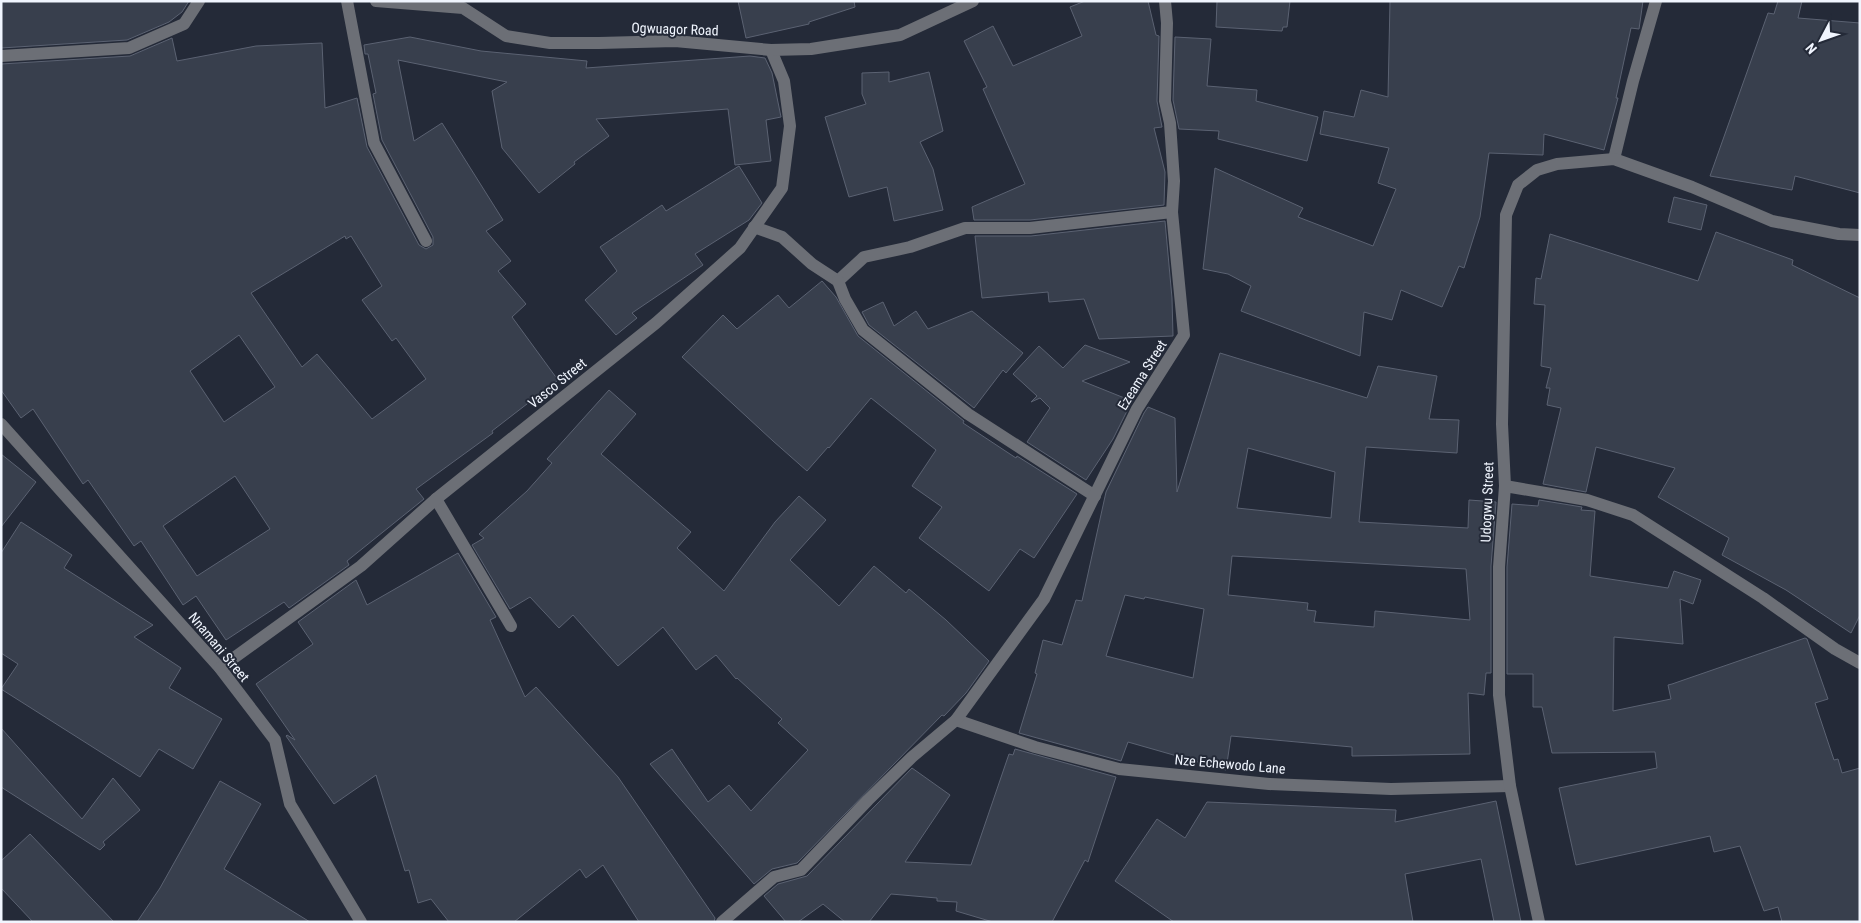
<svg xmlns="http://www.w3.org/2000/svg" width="1861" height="923" font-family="'Roboto Condensed',sans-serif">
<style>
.building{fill:#383f4d;stroke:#5b6272;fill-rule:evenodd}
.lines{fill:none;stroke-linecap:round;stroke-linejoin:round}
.minor{stroke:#6c6f76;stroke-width:12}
.tertiary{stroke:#6c6f76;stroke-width:12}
.labels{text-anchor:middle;stroke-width:4;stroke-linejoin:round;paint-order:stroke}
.street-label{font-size:14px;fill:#f0f5fe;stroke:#242a38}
</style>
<rect width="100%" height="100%" fill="#242a38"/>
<g class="building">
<polygon points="1,1 189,1 182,12 169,22 127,40 1,48"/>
<polygon points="738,1 854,1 855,7 809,22 809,24 746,38"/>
<polygon points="1085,1 1148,1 1156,35 1159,36 1157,101 1162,127 1154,128 1165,172 1164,205 1030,220 974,220 972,207 1025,184 983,89 987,87 964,41 993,26 1013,66 1082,36 1070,7"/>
<polygon points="1217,1 1290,1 1287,27 1283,27 1282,31 1216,27"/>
<polygon points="1390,1 1643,1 1639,29 1631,28 1616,98 1618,98 1604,150 1544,134 1543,155 1489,153 1480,217 1464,268 1459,266 1442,307 1401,290 1392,320 1364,312 1360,356 1241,311 1251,286 1228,274 1203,269 1215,168 1303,208 1298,217 1373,246 1396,189 1378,183 1389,148 1320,134 1324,111 1354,117 1361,90 1388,97"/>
<polygon points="1778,1 1802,1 1798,18 1860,23 1860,193 1795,176 1792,190 1710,176 1768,13 1774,14"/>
<path d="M 410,37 L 481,51 L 587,61 L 586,68 L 750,56 L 765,58 L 772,73 L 781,117 L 766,120 L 771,161 L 735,165 L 728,109 L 596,119 L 609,136 L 574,162 L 575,164 L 539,193 L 502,148 L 492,91 L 507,82 L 398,60 L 414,141 L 442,123 L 503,220 L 486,231 L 511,261 L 498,271 L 526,304 L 512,317 L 558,380 L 492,431 L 493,433 L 416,489 L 424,499 L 347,561 L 349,565 L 289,608 L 284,602 L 226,640 L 196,596 L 183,605 L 141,541 L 134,546 L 88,480 L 83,484 L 33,409 L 21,418 L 1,390 L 1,64 L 130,56 L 172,38 L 177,61 L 256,46 L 322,43 L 325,108 L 357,98 L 367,147 L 419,245 L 426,249 L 433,245 L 433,237 L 382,140 L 373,94 L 376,93 L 368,54 L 365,54 L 364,45 ZM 345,236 L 346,239 L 351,236 L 382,286 L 362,300 L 392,341 L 396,338 L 426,379 L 372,419 L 317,354 L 302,367 L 251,293 ZM 239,335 L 275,387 L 224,422 L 190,371 ZM 235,476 L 270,529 L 197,576 L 163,526 Z"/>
<polygon points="1175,37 1211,39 1207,86 1257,90 1256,101 1318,117 1307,161 1218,139 1219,131 1179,129 1173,100"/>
<polygon points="889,72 889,82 929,72 943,131 920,142 933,169 943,210 894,221 887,187 849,197 825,117 866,104 862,94 862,73"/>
<polygon points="739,166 762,203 749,220 695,254 703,265 632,313 637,318 616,335 585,300 617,271 600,247 662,205 666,211"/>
<polygon points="1674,197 1707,205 1701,230 1668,222"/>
<polygon points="1165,221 1172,298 1173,336 1099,339 1084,299 1049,302 1048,292 982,298 975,236 1031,236"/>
<polygon points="1716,232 1793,260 1792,265 1860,298 1860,615 1851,633 1786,590 1722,555 1729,538 1658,497 1675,468 1596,447 1586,492 1543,484 1561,408 1547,405 1550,388 1546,388 1551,368 1541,366 1545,305 1534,304 1536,278 1541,279 1550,234 1698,281"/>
<polygon points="822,281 836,297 858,336 964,421 963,423 1016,458 1017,456 1077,494 1034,558 1020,549 989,591 919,538 942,507 912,486 936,450 871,398 829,448 828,447 807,471 773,441 682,357 723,315 737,329 778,295 789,308"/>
<polygon points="883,302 894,326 916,311 928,329 972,311 1023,353 1006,373 1003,370 974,408 869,325 862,312"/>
<polygon points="1085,345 1130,362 1082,381 1132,401 1113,439 1086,480 1027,442 1050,408 1040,398 1031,402 1037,396 1013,374 1039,346 1063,368"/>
<path d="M 1220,353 L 1367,398 L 1378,366 L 1437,376 L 1429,419 L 1459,420 L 1457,453 L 1366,447 L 1359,522 L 1468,528 L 1469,500 L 1496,502 L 1491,566 L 1491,673 L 1486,673 L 1484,695 L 1468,693 L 1470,754 L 1352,756 L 1352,747 L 1231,736 L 1226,770 L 1128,742 L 1121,761 L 1019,733 L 1037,674 L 1035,673 L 1043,640 L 1062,645 L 1076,600 L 1082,601 L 1106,492 L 1144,413 L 1148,407 L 1175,418 L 1177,492 ZM 1248,448 L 1335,472 L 1331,518 L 1237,508 ZM 1232,556 L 1466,569 L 1470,620 L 1375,611 L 1374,627 L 1314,622 L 1316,611 L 1307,610 L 1308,603 L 1228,595 ZM 1125,595 L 1144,599 L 1145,597 L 1204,609 L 1193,678 L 1106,656 Z"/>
<polygon points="609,390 636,414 601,454 691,532 677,548 724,591 775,522 799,496 826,520 790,560 839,606 874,566 906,593 909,589 946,620 989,661 966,693 944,716 942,715 797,863 772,869 754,884 650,764 672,749 708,802 729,785 751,811 808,750 778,723 782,719 737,678 736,679 716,655 696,670 663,627 618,666 573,615 559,628 530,597 510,609 472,545 484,538 479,534 527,491 552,463 547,459"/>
<polygon points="1,454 36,482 1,527"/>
<polygon points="1539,500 1582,507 1581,510 1595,511 1590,576 1668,588 1674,571 1701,580 1693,604 1680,599 1683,644 1614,637 1613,711 1671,699 1668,685 1672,684 1805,638 1807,639 1828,699 1815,703 1834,760 1838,759 1842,773 1860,768 1860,922 1782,922 1778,907 1764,911 1740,846 1714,852 1710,836 1576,865 1559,788 1657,768 1655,752 1552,753 1542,707 1533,707 1533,674 1507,674 1507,567 1512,504 1538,506"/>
<polygon points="21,522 72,555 64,568 153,625 134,637 181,668 169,688 222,719 193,769 159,749 140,777 1,689 18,664 1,653 1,553"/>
<polygon points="458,553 496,617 490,620 525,697 536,687 618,777 715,918 714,922 639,922 603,865 586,878 580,869 514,922 449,922 431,899 418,903 409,870 405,871 376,775 334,804 286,736 287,735 295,740 256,684 313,644 298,622 356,580 367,605"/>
<polygon points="1,728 82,819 113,778 140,810 103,842 105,845 100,850 1,787"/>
<polygon points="1015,749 1116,777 1088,862 1085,860 1052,922 993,922 956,911 957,902 937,901 937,898 891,894 869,922 845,922 823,904 798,922 786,922 764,896 778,884 807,876 912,768 950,795 905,862 971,865 1009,754 1013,755"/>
<polygon points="220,781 261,804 224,869 310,922 137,922 160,888"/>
<polygon points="1496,801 1521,922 1494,922 1481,859 1405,874 1413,922 1174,922 1115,881 1157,819 1185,838 1207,802 1396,810 1395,822"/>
<polygon points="30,834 114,922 33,922 1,888 1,861"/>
</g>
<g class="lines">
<g class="minor">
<polyline points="347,1 374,143 426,241"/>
<polyline points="1,56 129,48 184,24 199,1"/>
<polyline points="1614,159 1633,81 1656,1"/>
<polyline points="754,227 782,237 812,264 838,281 864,257 910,247 965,228 1030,228 1172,212"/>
<polyline points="838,281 845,299 863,330 968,414 1095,496"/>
<polyline points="1,424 220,668 275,740 290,804 361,922"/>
<polyline points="1505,486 1587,500 1633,515 1763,598 1835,649 1860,663"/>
<polyline points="436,499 511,626"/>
<polyline points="220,668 361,566 436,499 656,323 740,248 782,188 790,126 784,81 771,50"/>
<polyline points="956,720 1035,747 1119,769 1269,784 1391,789 1510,786"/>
<polyline points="722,922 774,877 801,870 868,800 912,757 956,720 1044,599 1137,409 1184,335 1172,212 1174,181 1170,123 1165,101 1167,23 1165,1"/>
<polyline points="1539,922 1510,786 1499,695 1499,567 1505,486 1502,424 1506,215 1518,185 1537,170 1557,164 1614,159 1692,187 1772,221 1839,234 1860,235"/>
</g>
<polyline class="tertiary" points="376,1 463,8 506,36 550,43 599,43 675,41 771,50 811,49 900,35 973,1"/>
</g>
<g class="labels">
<g class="street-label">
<text transform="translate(675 29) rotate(2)" y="5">Ogwuagor Road</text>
<text transform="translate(1142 375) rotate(-58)" y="5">Ezeama Street</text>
<text transform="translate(557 383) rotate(-39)" y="5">Vasco Street</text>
<text transform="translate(1487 502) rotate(-88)" y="5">Udogwu Street</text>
<text transform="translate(219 647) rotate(50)" y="5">Nnamani Street</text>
<text transform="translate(1230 764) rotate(5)" y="5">Nze Echewodo Lane</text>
</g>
</g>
<rect width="1861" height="923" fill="none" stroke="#f0f5fe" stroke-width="5"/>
<g transform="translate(1821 40) rotate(229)" stroke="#242a38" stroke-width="4" paint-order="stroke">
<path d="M0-4L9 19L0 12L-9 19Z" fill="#f0f5fe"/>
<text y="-8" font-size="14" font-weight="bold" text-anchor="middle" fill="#f0f5fe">N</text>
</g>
</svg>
